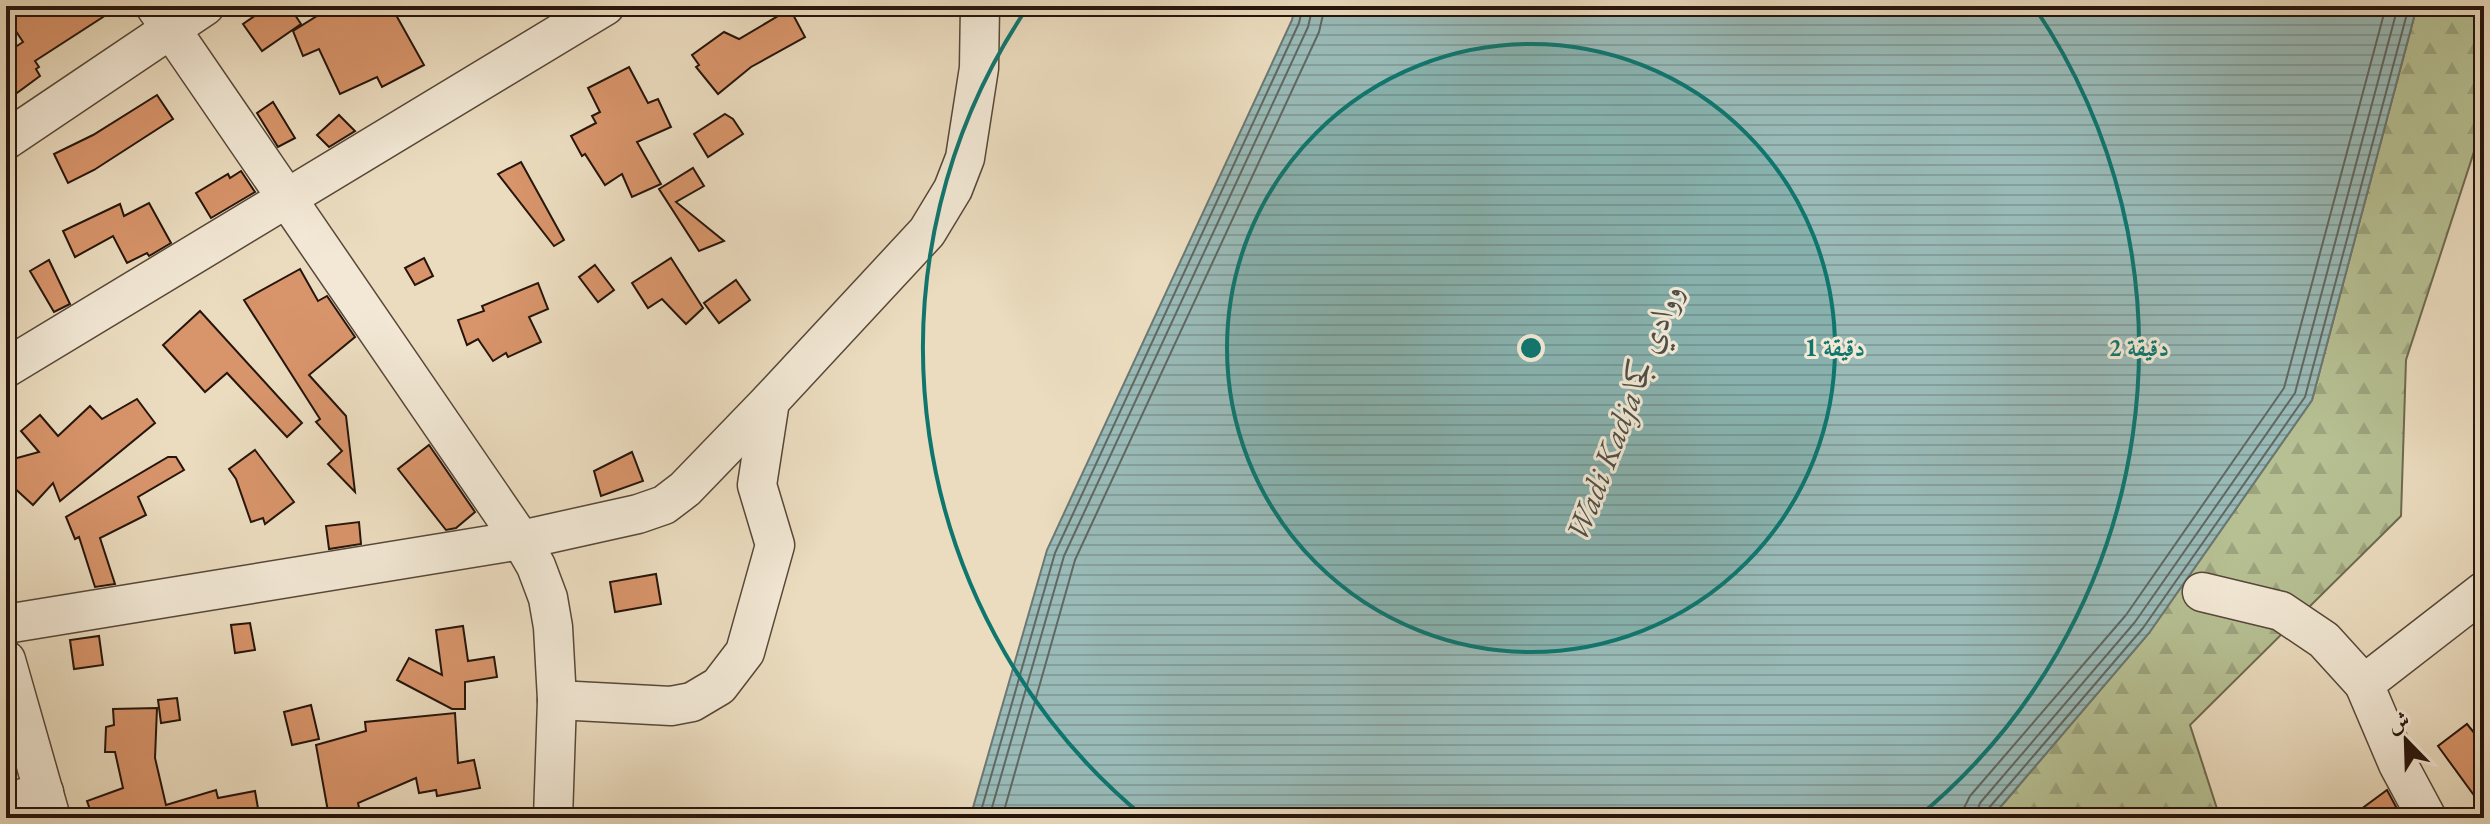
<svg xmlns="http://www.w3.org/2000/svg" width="2490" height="824" font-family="'EB Garamond',Amiri,serif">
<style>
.forest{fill:url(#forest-firs);stroke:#6e6a50;stroke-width:2}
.water{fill:url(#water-rules);stroke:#6b7873;stroke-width:2}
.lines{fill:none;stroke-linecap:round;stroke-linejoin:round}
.shore{stroke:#606862;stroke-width:2}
.building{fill:#d8946a;stroke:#26150c;stroke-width:2}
.minor-casing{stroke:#574739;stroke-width:41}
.minor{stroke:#f2e8d5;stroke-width:38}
.ring{fill:none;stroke:#0f766e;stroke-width:4}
.labels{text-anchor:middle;stroke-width:6;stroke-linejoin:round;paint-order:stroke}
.water-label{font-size:32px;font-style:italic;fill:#4e4f48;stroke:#f2e8d5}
.centre{fill:#0f766e;stroke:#f2e8d5;stroke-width:4}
.ring-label{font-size:24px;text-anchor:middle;font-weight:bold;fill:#0f766e;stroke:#f2e8d5;stroke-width:6;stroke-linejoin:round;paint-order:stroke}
</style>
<defs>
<pattern id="forest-firs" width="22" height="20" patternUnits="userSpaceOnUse" patternTransform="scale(2)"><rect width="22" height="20" fill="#b6c093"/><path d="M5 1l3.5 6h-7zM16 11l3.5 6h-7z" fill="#9ca47e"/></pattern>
<pattern id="water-rules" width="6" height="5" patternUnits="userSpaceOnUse" patternTransform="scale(2)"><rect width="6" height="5" fill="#99bab7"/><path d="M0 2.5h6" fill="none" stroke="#849f9c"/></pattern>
</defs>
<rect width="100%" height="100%" fill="#ebdcbf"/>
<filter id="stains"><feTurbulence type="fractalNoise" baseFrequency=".0025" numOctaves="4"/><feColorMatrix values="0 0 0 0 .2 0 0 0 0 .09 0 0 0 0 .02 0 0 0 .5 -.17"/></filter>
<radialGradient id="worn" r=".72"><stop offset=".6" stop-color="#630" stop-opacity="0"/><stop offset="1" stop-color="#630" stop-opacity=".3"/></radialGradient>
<polygon class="forest" points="2417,6 2484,6 2484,121 2406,360 2401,516 2190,725 2220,818 1991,818 2149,633 2312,400"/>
<polygon class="water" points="1295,6 2417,6 2312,400 2149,633 1991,818 970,818 1047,550 1292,20"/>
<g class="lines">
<g class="shore">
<polyline points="979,818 1055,553 1299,23 1303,6"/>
<polyline points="989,818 1064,556 1308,27 1313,6"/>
<polyline points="1002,818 1075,560 1319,32 1325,6"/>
<polyline points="1963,818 1964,808 1970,796 2126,615 2284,388 2386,6"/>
<polyline points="1975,818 1980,803 2135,622 2295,393 2398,6"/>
<polyline points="1985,818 1988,809 2143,628 2305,397 2409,6"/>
</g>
</g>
<g class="building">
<polygon points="6,6 120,6 35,61 39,67 36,69 40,76 6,101 6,73 14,67 6,53 23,42 6,16"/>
<polygon points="269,6 289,6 301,24 262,51 243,24"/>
<polygon points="333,6 391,6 424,65 382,87 377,77 340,94 319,49 303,56 293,31"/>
<polygon points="790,9 805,37 751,67 718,94 696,67 699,65 692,55 724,32 739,39"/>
<polygon points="629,67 648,103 658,99 671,127 637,142 661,184 632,197 622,174 605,185 585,154 582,156 571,136 596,123 592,116 600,112 588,88"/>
<polygon points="157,95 173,119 94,170 68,183 54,154 93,135"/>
<polygon points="273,102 295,138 278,147 257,113"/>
<polygon points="725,114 733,119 743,134 708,157 694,134"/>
<polygon points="339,115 355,131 329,147 317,135"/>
<polygon points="521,162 564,240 554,246 498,174"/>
<polygon points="693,168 704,186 676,202 724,241 699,251 659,189"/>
<polygon points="241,171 255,192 211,218 196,193 228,174 230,178"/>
<polygon points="149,203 171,243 149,256 147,253 127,263 113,236 75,257 63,231 120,204 124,216"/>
<polygon points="424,258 433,276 415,285 405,268"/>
<polygon points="671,258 703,308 686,324 662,299 648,308 632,283"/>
<polygon points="49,260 70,304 54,312 30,271"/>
<polygon points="595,265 614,290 598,302 579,277"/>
<polygon points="300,269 318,301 327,296 355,337 309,375 346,416 355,492 328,464 342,451 316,422 320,419 244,300"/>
<polygon points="736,280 750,300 719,323 704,303"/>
<polygon points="538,283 548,309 529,317 541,342 508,357 506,353 493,361 478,339 467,345 458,320 484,311 482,306"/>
<polygon points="200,311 302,423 287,437 227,373 205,392 163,345"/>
<polygon points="137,399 155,423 60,501 53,483 33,505 11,485 6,461 39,452 21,431 40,415 58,436 90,406 102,419"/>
<polygon points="429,445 475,512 456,528 446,530 398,469"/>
<polygon points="255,450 294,502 265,524 263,518 251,522 236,479 229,469"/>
<polygon points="632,452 643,481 601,496 594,471"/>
<polygon points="168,457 176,457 184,470 138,497 146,515 100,538 115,584 95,587 79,537 75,539 66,517"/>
<polygon points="359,522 361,544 329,549 326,526"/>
<polygon points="656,574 661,604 615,612 610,582"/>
<polygon points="250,623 255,650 235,653 231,625"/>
<polygon points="463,626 468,661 494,657 497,677 465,682 465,709 452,709 397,680 409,658 442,675 436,630"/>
<polygon points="99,636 103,665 74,669 70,640"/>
<polygon points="177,698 180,720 161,723 158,700"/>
<polygon points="311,705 319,739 292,745 284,712"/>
<polygon points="157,708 155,758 166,805 216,790 218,798 255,791 259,814 241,818 93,818 87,801 123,788 115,752 105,752 106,727 114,725 113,709"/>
<polygon points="455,713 458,763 474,760 480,788 437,796 436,790 419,793 416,778 358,803 360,812 329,817 316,745 366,731 365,722"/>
<polygon points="2467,724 2484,745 2484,809 2438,746"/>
<polygon points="2387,790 2402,818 2349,818"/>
</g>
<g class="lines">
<g class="minor-casing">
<g id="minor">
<polyline points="155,6 521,540 536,566 548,598 553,627 557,700 553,818"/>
<polyline points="6,140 205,6"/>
<polyline points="6,368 605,6"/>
<polyline points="2202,592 2281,611 2324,640 2364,684"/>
<polyline points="6,624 521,540 638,514 664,505 685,489 770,401 927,232 953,189 965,158 979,68 980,6"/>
<polyline points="6,660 51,818"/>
<polyline points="557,700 671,706 692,702 719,686 745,652 775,545 757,485 770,401"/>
<polyline points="6,803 44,792"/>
<polyline points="2427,818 2398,764 2364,684 2484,591"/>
</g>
</g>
<use href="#minor" class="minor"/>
</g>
<circle cx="1531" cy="348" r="304" fill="#0f766e" fill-opacity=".12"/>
<g class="ring">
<circle cx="1531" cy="348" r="304"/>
<path d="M1144 817A608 608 0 0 1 1027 8M2035 8A608 608 0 0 1 1918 817"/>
</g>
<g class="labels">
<g class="water-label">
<text transform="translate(1624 412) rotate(-69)" y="11">Wadi Kadja ووادي كجا</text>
</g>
</g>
<circle cx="1531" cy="348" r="12" class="centre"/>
<g class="ring-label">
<text x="1835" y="356">1 دقيقة</text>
<text x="2139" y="356">2 دقيقة</text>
</g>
<rect width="2490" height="824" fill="none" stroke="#ebdcbf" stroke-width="32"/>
<rect x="8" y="8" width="2474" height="808" fill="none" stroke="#26150c" stroke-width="4"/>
<rect x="16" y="16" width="2458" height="792" fill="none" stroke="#26150c" stroke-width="2"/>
<g transform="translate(2406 740) rotate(337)" stroke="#f2e8d5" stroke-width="6" paint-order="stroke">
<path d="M0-6L14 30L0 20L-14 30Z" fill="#26150c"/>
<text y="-12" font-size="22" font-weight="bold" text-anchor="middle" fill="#26150c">ش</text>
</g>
<rect width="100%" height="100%" filter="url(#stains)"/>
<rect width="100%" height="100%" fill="url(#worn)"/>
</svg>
